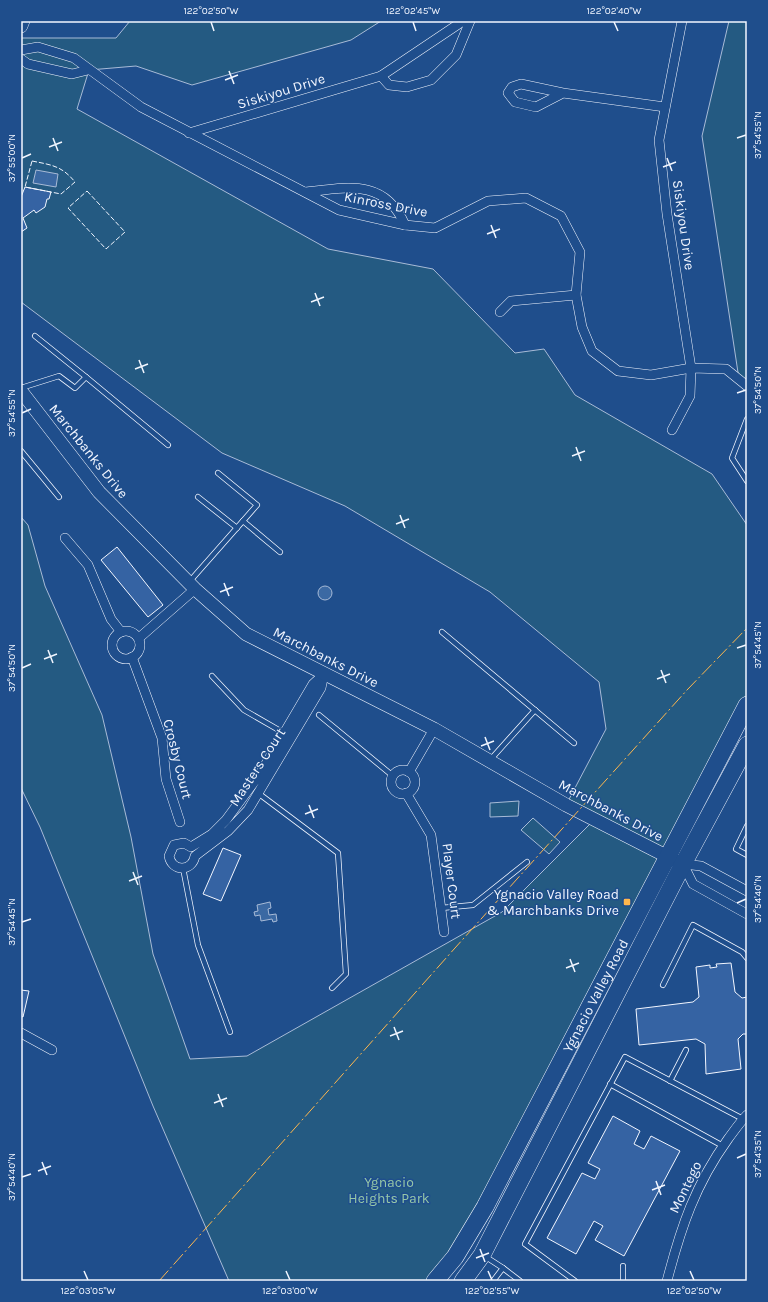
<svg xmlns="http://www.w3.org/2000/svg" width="768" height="1302" font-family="Karla,sans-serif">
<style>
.green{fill:#245a82;stroke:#a8bbd7}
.water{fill:#3b69a3;stroke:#a8bbd7}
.building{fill:#3563a3;stroke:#f2f6ff}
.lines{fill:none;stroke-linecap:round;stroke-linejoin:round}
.lane-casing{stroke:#f2f6ff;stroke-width:6}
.street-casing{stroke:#f2f6ff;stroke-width:10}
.secondary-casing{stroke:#f2f6ff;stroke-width:14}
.highway-casing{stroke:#f2f6ff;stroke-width:18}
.lane{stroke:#1f4e8c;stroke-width:4.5}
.street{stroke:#1f4e8c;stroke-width:9}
.secondary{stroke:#1f4e8c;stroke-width:13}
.highway{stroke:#1f4e8c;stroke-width:17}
.fence{stroke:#f2f6ff;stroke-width:1;stroke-dasharray:5 2;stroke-linecap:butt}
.power{stroke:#ffb74d;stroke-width:1;stroke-dasharray:14 3 2 3;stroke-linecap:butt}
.ticks{fill:none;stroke:#f2f6ff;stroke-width:1.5}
.poi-dot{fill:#ffb74d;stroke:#1f4e8c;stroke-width:1.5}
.labels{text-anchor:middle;stroke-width:3;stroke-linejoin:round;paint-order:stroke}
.street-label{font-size:14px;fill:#f2f6ff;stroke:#1f4e8c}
.poi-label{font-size:14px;fill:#f2f6ff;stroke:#1f4e8c;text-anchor:end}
.park-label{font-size:14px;fill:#97c8a6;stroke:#1f4e8c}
.neatline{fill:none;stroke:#f2f6ff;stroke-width:1.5}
.ticks-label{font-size:10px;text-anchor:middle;fill:#f2f6ff}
</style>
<rect width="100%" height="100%" fill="#1f4e8c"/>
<g class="green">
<polygon points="130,21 381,21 351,40 192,85 136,66 89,70 77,109 328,249 433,269 515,353 544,349 575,395 712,474 747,525 747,705 667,857 435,1281 229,1281 153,1106 40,827 21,788 21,517 28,525 45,586 102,715 131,837 153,954 190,1059 247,1056 502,912 594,820 566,805 606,729 599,682 490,592 345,506 222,453 21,302 21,38 116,38"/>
<polygon points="729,21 747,21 747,386 739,379 702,136"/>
<polygon points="519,801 518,816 490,817 490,803"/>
<polygon points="533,818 560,842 549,854 521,830"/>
</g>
<g class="water">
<polygon points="36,170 58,174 56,187 33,183"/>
<circle cx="325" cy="593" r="7"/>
<polygon points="270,902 271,908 268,909 269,915 276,914 277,921 273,922 272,919 261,921 260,915 255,916 254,912 258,911 257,905"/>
</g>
<g class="building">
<polygon points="25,187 51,192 49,199 47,199 45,207 36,213 34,210 23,218 27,228 21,232 21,197"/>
<polygon points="117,547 163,605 148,617 101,560"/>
<polygon points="223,848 241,855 221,901 203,894"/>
<polygon points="731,963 735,992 742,998 747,997 747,1034 743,1034 738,1039 741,1069 706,1074 705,1044 696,1039 639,1045 636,1009 693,1002 699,997 696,967 710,965 710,968 717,967 716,964"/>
<polygon points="21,990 29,991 23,1017 21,1016"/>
<polygon points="613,1116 640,1131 634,1144 644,1149 651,1136 680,1151 624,1256 595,1240 603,1226 594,1221 576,1254 547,1238 582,1173 595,1179 600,1169 588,1163"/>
</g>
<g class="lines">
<g class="lane-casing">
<g id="lane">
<polyline points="35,336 86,377"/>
<polyline points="21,388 59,376 75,388 86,377 168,445"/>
<polyline points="747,419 732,458 747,481"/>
<polyline points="21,451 59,497"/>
<polyline points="198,497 237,528"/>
<polyline points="243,521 280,552"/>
<polyline points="190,581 257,505 218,473"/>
<polyline points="442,632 574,743"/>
<polyline points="212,676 244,710 284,733"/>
<polyline points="319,715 393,776"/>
<polyline points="491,759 535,710"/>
<polyline points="258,793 338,853 346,974 332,988"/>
<polyline points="747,826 736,849 747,855"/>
<polyline points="183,868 198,945 230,1032"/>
<polyline points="441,908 473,905 527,862"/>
<polyline points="663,985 693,925 742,952 747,958"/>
<polyline points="670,1081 686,1050"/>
<polyline points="610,1084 723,1146"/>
<polyline points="486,1257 503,1268"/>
<polyline points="493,1281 503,1268 520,1281"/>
<polyline points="575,1281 525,1244 625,1057 743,1119"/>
<polyline points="623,1281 623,1266"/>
</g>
</g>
<g class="street-casing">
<g id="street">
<polyline points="21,50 38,47 74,58 141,107 339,210 405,225 435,228 488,201 526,198 561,216 580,252 576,295 582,327 592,351 618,371 651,375 691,368 726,369 747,386"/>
<polyline points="21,59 28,64 72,74 88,70"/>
<polyline points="381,76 389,85 407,87 431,80 456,55 470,21"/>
<polyline points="563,93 536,107 515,102 508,93 512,87 521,84 563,93 665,107"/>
<polyline points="189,133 381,76 463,21"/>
<path d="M 306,192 C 349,187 385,179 405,225"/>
<polyline points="500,312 511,301 576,295"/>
<polyline points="672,430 690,396 691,368 667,214 659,140 682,21"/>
<polyline points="65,538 88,565 111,619 121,632"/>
<circle cx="126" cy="645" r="14"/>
<polyline points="139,638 195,589"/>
<polyline points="132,657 162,738 166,779 180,822"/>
<path d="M 324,674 L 321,688 L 248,810 L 228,831 L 195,856 C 192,872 172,872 169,856 L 174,845 L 184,843 L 191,847 L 212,834 L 226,820 L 260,774 L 313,684 Z"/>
<circle cx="403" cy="782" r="12"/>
<polyline points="409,772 434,729"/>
<polyline points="406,793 431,835 444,932"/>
<polyline points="683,864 693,884 747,914"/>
<polyline points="683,864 701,866 747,891"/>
<polyline points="21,1033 52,1050"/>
<path d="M 667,1281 C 681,1227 695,1185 728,1139 C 734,1131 740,1122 747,1115"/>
</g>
</g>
<g class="secondary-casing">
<g id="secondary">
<polyline points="21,26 23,21"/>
<polyline points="21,391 99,492 195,589 246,634 434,729 566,805 676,861"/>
</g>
</g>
<g class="highway-casing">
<g id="highway">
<path id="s1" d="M 435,1281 L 455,1257 L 485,1207 L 747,705"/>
<polyline points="463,1281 482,1255 683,864 747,745"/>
</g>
</g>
<use href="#lane" class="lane"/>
<use href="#street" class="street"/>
<use href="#secondary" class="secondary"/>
<use href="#highway" class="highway"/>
<g class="fence">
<path d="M 32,161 C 52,165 62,166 75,182 L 61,194 L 25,187 Z"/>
<polygon points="87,191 125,232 106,249 68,208"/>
</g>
<polyline class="power" points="159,1281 455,948 687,690 747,628"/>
</g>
<path class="ticks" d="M 211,22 L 214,31M 413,22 L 416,31M 614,22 L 618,31M 229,71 L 234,84M 225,80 L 238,75M 53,138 L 58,151M 737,138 L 746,135M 49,147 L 62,142M 22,158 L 31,154M 667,158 L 672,171M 663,167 L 676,162M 491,225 L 496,238M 487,234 L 500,229M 315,293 L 320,306M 311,302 L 324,297M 139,360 L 144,373M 135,369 L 148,364M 737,393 L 746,390M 22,413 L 31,409M 576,447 L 581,461M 572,456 L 585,451M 400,515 L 405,528M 396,524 L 409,519M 224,583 L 229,596M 220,592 L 233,587M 737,648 L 746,645M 48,650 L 53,663M 44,659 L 57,654M 22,668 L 31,664M 661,670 L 666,683M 657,679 L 670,674M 485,737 L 490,750M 481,746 L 494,741M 309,805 L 314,818M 305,814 L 318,809M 133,872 L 138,885M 129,881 L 142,876M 737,903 L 746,899M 22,922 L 31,919M 570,959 L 575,972M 566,968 L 579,963M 394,1027 L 399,1040M 390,1036 L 403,1031M 218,1094 L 223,1107M 214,1103 L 227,1098M 737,1158 L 746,1154M 42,1162 L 47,1175M 38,1171 L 51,1166M 22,1177 L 31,1174M 656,1181 L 661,1195M 652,1190 L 665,1185M 480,1249 L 485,1262M 476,1258 L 489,1253M 84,1271 L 88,1280M 286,1271 L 290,1280M 488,1271 L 492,1280M 690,1271 L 694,1280"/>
<rect class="poi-dot" x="623" y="898" width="8" height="8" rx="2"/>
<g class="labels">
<g class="street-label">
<text transform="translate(281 91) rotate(-17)" y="5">Siskiyou Drive</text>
<text transform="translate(386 204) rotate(11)" y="5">Kinross Drive</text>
<text transform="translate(684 225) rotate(82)" y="5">Siskiyou Drive</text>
<text transform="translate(89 451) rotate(51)" y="5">Marchbanks Drive</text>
<text transform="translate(326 657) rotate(27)" y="5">Marchbanks Drive</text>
<text transform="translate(178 759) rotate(76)" y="5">Crosby Court</text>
<text transform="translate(257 767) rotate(-57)" y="5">Masters Court</text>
<text transform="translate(611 810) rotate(28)" y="5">Marchbanks Drive</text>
<text transform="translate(452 881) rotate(83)" y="5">Player Court</text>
<text dy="5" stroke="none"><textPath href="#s1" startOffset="328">Ygnacio Valley Road</textPath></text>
<text transform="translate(685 1187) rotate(-64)" y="5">Montego</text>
</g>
<g class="poi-label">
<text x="619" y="899">Ygnacio Valley Road<tspan x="619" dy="16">&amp; Marchbanks Drive</tspan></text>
</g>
<g class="park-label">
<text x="389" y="1187">Ygnacio<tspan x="389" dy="16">Heights Park</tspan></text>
</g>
</g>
<rect width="768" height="1302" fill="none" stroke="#1f4e8c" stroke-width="44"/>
<rect x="22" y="22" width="724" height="1258" class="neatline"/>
<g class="ticks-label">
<text x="211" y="14">122°02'50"W</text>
<text x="413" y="14">122°02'45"W</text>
<text x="614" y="14">122°02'40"W</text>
<text transform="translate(757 135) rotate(-90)" y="4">37°54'55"N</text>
<text transform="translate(11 158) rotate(-90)" y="4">37°55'00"N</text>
<text transform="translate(757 390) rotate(-90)" y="4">37°54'50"N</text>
<text transform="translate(11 413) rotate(-90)" y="4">37°54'55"N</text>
<text transform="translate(757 645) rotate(-90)" y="4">37°54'45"N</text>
<text transform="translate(11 668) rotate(-90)" y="4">37°54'50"N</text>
<text transform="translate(757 899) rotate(-90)" y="4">37°54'40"N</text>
<text transform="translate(11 922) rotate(-90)" y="4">37°54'45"N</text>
<text transform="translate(757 1154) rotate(-90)" y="4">37°54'35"N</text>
<text transform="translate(11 1177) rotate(-90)" y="4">37°54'40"N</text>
<text x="88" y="1294">122°03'05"W</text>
<text x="290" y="1294">122°03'00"W</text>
<text x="492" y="1294">122°02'55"W</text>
<text x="694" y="1294">122°02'50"W</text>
</g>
</svg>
